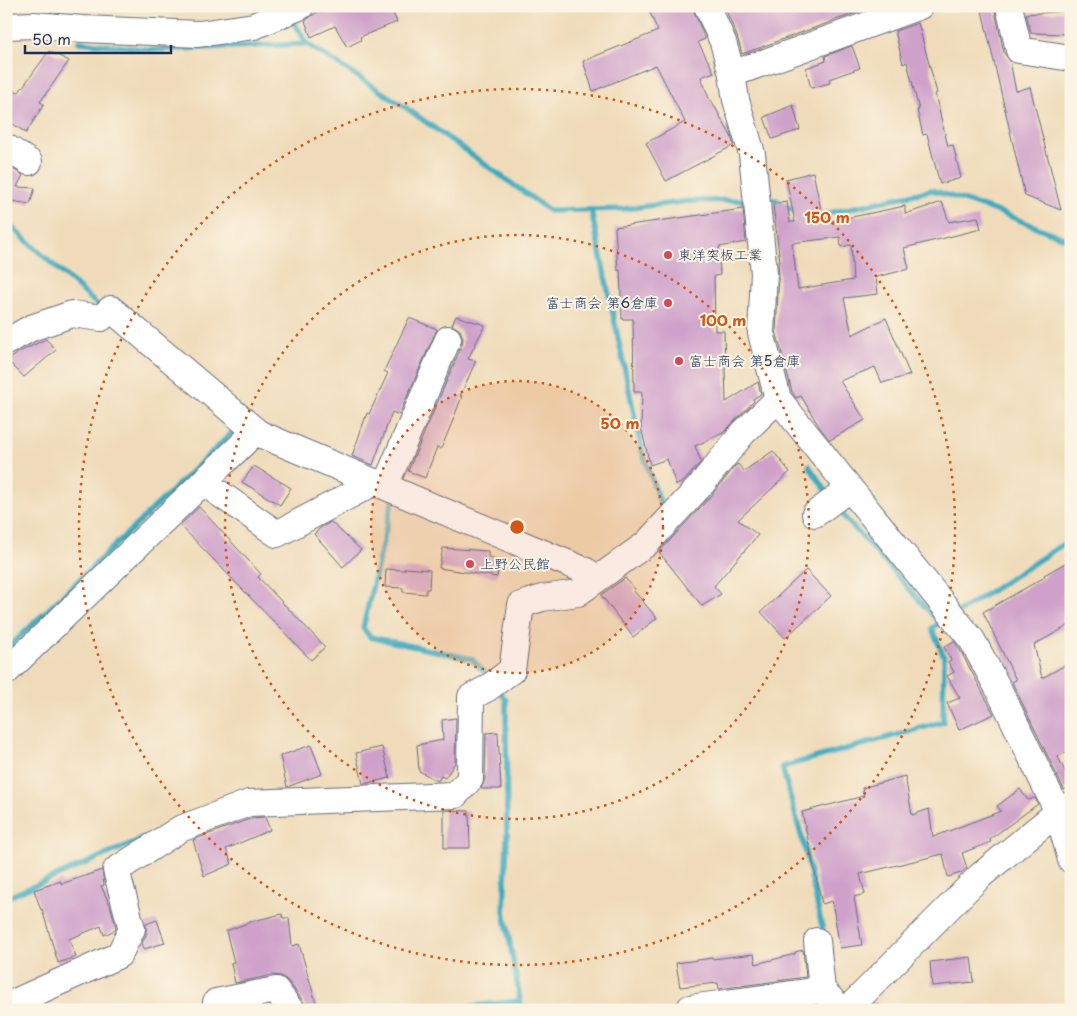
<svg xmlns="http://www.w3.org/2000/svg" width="1077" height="1016" font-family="'Playpen Sans','Klee One',sans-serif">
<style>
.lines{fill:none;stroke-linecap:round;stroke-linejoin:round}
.stream{stroke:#3faabf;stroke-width:5.5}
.building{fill:#cfa1ca;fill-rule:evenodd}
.minor-casing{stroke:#656b7e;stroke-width:28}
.minor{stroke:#fff;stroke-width:26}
.ring{fill:none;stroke:#d45514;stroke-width:2.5;stroke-dasharray:2.5 5}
.poi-dot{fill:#d1495b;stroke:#fcf5e5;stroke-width:2}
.labels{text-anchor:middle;stroke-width:4;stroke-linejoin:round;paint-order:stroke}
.poi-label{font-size:14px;fill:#1b2f5e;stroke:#fcf5e5;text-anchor:start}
.centre{fill:#d45514;stroke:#fcf5e5;stroke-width:2.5}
.ring-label{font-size:15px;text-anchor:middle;font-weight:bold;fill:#d45514;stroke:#fcf5e5;stroke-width:4;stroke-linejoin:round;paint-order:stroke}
</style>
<rect width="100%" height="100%" fill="#fcf5e5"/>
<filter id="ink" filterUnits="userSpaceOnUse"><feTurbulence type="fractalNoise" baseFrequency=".02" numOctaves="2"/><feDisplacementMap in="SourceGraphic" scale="10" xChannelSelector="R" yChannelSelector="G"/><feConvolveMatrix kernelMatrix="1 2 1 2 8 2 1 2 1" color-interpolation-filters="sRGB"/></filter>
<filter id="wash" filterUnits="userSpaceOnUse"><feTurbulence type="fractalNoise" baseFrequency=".0096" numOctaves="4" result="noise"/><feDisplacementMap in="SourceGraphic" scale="20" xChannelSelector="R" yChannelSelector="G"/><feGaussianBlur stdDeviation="1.12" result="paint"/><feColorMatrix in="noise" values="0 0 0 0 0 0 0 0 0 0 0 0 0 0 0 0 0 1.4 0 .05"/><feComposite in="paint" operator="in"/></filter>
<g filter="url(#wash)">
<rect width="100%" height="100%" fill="#efdbb9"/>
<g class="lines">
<g class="stream">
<polyline points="79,42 152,50 307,44 291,17"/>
<polyline points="307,44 405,107 550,211 623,209 690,201 750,200"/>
<polyline points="762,200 776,200 799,214"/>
<polyline points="591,210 642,451 663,511 660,513"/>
<polyline points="816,216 932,190 999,212 1071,241"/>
<polyline points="6,222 102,309"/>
<polyline points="809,466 829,495"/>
<polyline points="393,498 363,628 370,637 472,659 490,678"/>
<polyline points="838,507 846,519 940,623"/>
<polyline points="957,613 1071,539"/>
<polyline points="6,650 235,430 231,426"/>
<polyline points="498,689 506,700 507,837 504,911 522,1010"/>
<polyline points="6,898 144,838"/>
<polyline points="824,936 805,849 782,767 943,722 944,657 932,628 947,619"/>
<polyline points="864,1003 881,1008 1026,1010"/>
<polyline points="438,1010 520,1001"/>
<polyline points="781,1010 801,1006"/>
</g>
</g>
<g id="blocks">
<g class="building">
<polygon points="333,6 390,6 397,22 360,37 361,40 347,47 335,26 311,37 305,21 320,10 321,13"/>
<polygon points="647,6 692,6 705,39 698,42 714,72 701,77 710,101 711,100 731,136 734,145 666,181 646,143 685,122 656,65 593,91 583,61 658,31"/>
<polygon points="724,6 875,6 742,54 737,36"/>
<polygon points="981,6 994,6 1004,53 1010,61 1016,91 1030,87 1061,210 1025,196"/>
<polygon points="1067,11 1068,34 1031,33 1026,14"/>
<polygon points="918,23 937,93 935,94 948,146 953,145 961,178 940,184 927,134 923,135 917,110 919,110 907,62 903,64 895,31"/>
<polygon points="852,46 860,68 829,79 830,83 811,88 806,68 826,61 825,56"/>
<polygon points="49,51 69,61 40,102 44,104 26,133 6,119 6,89 19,92"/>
<polygon points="793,105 800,130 772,139 764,117"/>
<polygon points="6,165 23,175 17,187 35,188 30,204 11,201 6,209"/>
<path d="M 813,172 L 823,219 L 828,219 L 828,222 L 905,206 L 905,214 L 942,202 L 949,222 L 978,217 L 981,229 L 904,248 L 909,269 L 876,277 L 878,294 L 844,298 L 852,335 L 886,318 L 910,375 L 882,383 L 875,367 L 840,381 L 865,420 L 830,440 L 820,428 L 801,396 L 796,398 L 792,392 L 776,331 L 779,274 L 778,262 L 780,262 L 773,204 L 787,202 L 790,222 L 795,222 L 786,179 ZM 840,237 L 841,247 L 851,245 L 853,280 L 798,289 L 792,243 Z"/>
<polygon points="743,209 746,242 719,247 720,275 714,276 715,331 724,331 726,402 758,382 761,394 753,399 754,401 723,433 695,446 701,462 683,482 676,485 667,459 650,465 641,427 642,392 634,392 633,319 622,319 620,270 618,271 615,227"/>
<polygon points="456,316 485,325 468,359 476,361 460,396 462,396 453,420 441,449 437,447 425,478 408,471 462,345 463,338 460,330 452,325"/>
<polygon points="409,318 437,329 399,415 392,412 373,465 352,456 367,413 369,414 388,373 384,371"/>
<polygon points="46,339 56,350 24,377 8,361 19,352"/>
<polygon points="773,451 790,472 738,520 758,535 714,586 721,594 702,606 659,552 711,496 736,465 738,464 744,471"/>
<polygon points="254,466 291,488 280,505 242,482"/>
<polygon points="199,507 261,574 258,577 325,647 311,660 180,525"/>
<polygon points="331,522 361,550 343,567 314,534 320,528"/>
<polygon points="443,548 488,551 488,557 500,559 497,577 439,568"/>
<polygon points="1071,560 1071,624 1034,645 1042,678 1071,662 1071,749 1058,757 1071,783 1071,787 1064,790 1012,682 1016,680 983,612 1045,577 1044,575"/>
<polygon points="405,568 430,570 429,589 426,589 426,594 403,592 403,588 385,587 386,569 404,570"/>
<polygon points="806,570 831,596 785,638 761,612"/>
<polygon points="625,578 635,589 633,590 657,618 633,637 601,595"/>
<polygon points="954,641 959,648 994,714 959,730 947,703 960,698 947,676 954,672 948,662 951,660 944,647"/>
<polygon points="456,718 455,763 445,778 441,776 438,781 419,771 417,745 443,740 442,720"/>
<polygon points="498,732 501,789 481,789 485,779 486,733"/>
<polygon points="311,745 322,774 287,787 280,756"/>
<polygon points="382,747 390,778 363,784 356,753"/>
<polygon points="905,776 912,815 929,809 933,837 1001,811 997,806 1020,789 1028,800 1035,798 1038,804 990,839 991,842 962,853 967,868 961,873 948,877 943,854 860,874 865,894 854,897 862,945 840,948 832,901 822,904 802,812 864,796 862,788"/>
<polygon points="444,810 469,811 470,848 444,848"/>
<polygon points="265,817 270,830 226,849 232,864 204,876 193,840 252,818"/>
<polygon points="102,870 104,885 101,886 110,905 116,927 115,930 104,935 101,926 69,939 76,957 58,963 42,909 41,910 34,890 61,881 61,884"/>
<polygon points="282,914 283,918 289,918 292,946 299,944 317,1006 306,1009 303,1001 288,981 281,976 273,975 235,983 231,963 234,962 226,931 253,921"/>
<polygon points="157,920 165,943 144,949 142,943 146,935 146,924"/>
<polygon points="803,950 806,977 719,989 718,983 680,987 676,963 712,958 712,959 754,954 756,964 795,954 795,952"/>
<polygon points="971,957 974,982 932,986 930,962"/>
</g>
</g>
</g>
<g filter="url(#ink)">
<use href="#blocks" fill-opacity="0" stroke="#656b7e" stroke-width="1"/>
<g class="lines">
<g class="minor-casing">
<g id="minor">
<polyline points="707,6 723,42 732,74 736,100 752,154 764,273 761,333 778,399 972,640 998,688 1058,812 1071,860"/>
<polyline points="1009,6 1019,50 1071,58"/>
<polyline points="6,26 34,25 83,29 199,34 254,26 301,6"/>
<polyline points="732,74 920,6"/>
<polyline points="6,147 29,162"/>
<polyline points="6,342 31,328 72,314 101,318 111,309 258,433"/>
<polyline points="203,482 277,534 375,482"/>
<polyline points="385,486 448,339"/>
<polyline points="815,514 849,489"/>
<polyline points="6,672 255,432 586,571 597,578"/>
<polyline points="817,941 822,990"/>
<polyline points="216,1002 276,990 291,1010"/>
<polyline points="6,1006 119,955 132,929 116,870 180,829 249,803 455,795 470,779 471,697 488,688 512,670 521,605 542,598 578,593 646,544 700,486 743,433 778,399"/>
<polyline points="690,1008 822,990 842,1010"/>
<polyline points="847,1010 980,876 1058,812 1071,805"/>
</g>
</g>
<use href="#minor" class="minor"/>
</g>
</g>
<circle cx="517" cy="527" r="146" fill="#d45514" fill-opacity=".12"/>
<g class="ring">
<circle cx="517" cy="527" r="146"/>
<circle cx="517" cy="527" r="292"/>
<circle cx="517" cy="527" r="438"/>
</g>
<g class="poi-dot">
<circle cx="668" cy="255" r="5"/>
<circle cx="668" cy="303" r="5"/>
<circle cx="679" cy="361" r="5"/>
<circle cx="470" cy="564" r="5"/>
</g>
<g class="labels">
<g class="poi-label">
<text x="678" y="260">東洋突板工業</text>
<text x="658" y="308" text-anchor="end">富士商会 第6倉庫</text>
<text x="689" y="366">富士商会 第5倉庫</text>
<text x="480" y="569">上野公民館</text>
</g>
</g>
<circle cx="517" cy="527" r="8" class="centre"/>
<g class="ring-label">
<text x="827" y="223">150 m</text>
<text x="723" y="326">100 m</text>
<text x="620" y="429">50 m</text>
</g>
<rect width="1077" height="1016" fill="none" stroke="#fcf5e5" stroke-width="25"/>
<path d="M25 45v8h146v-8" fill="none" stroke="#1b2f5e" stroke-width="2.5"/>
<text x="32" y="45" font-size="15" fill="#1b2f5e" stroke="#fcf5e5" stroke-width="4" paint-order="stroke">50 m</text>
</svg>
